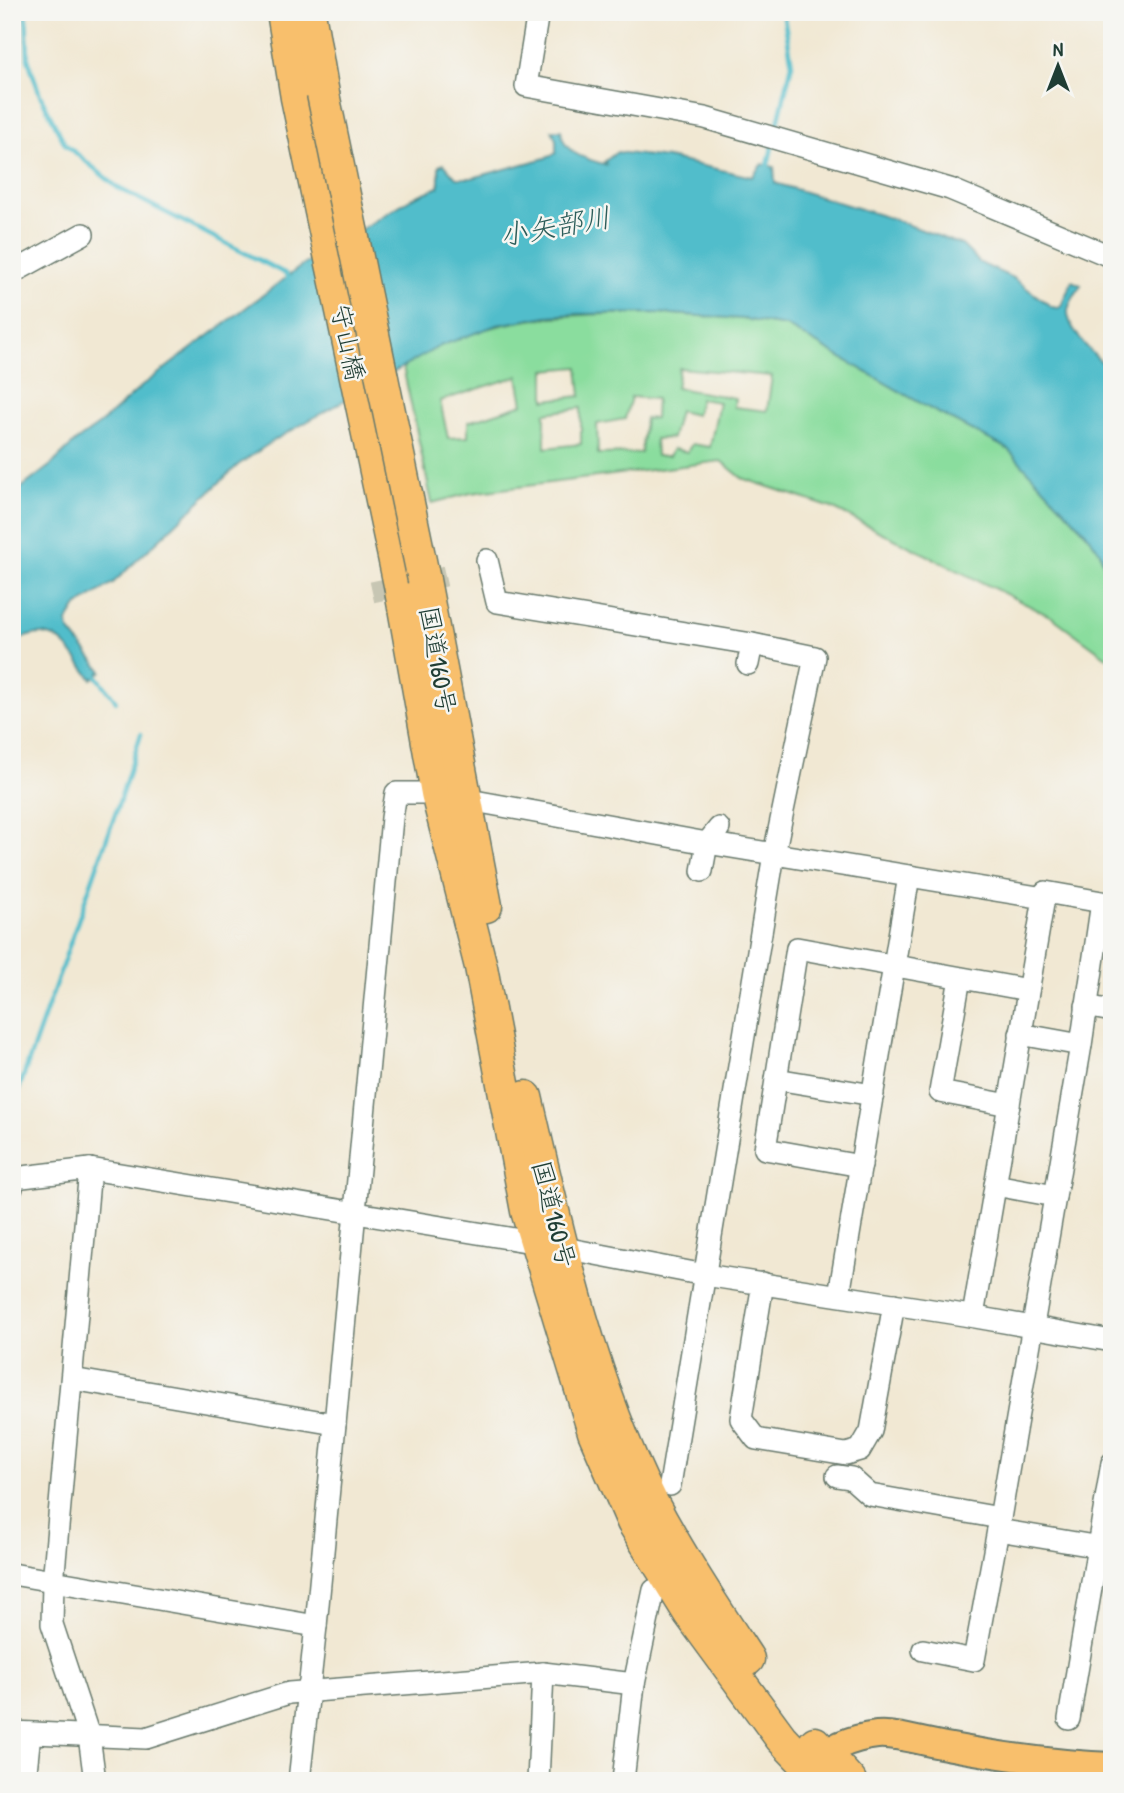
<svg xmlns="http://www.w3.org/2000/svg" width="1124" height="1793" font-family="'Patrick Hand','Klee One',sans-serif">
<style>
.green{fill:#8add9e;stroke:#548d69;stroke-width:2;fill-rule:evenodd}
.water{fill:#51bdcb;stroke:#387d80;stroke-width:2}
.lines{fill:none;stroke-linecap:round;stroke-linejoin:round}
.stream{stroke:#51bdcb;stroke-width:4.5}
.minor-tunnel{stroke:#c7c6b3;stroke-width:21;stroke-dasharray:21 10;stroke-linecap:butt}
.minor-casing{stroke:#68796c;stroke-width:24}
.major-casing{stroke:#68796c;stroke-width:30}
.highway-casing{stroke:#68796c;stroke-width:35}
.minor{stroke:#fff;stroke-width:21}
.major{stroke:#f8bf6c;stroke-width:26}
.highway{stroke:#f8bf6c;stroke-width:32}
.highway-bridge-casing{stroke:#68796c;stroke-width:35;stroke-linecap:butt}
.highway-bridge{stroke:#f8bf6c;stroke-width:32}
.labels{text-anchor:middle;stroke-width:5;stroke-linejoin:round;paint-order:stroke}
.street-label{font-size:26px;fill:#1f3d34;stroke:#f6f6f2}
.water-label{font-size:28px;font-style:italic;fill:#2c5d5a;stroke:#f6f6f2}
</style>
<rect width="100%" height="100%" fill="#f6f6f2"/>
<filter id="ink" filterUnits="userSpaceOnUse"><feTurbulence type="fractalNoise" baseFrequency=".0143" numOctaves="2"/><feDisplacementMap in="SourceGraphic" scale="14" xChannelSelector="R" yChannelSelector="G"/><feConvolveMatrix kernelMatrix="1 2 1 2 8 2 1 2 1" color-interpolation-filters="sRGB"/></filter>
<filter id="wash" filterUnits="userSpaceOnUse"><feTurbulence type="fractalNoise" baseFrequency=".00686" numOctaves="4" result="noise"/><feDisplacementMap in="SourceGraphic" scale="28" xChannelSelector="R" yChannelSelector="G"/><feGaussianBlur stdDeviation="1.57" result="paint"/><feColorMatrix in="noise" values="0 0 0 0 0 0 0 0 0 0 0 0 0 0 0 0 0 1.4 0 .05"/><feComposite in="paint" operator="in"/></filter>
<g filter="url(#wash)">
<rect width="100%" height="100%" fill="#f1e8d3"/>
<path class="green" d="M 658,313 L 743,319 L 786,326 L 929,408 L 1008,449 L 1086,533 L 1100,552 L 1108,578 L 1112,580 L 1112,661 L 1052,617 L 832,508 L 742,478 L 721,461 L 471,493 L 432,503 L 403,367 C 415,360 427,351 440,345 C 510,314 583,314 658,313 ZM 578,367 L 581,396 L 545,400 L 545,370 ZM 679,368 L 772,376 L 767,411 L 734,407 L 735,398 L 676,388 ZM 518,376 L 523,404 L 468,422 L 468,437 L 448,438 L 440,401 ZM 631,397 L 656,399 L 655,418 L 645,419 L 641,453 L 598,454 L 597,424 L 625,419 ZM 700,399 L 719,402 L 710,447 L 692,444 L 687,452 L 673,449 L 669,456 L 656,456 L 655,439 L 672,438 L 679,411 L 696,415 ZM 581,408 L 581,444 L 545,448 L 545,413 Z"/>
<path class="water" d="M 552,130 L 561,130 C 563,155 587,159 607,165 L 604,162 L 617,152 L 667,158 L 752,177 L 762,164 L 774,167 L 775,183 L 893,219 L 962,245 L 980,263 L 1013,278 L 1052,307 L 1058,308 L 1061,306 L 1072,281 L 1081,285 C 1077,292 1069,302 1068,310 C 1066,330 1098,359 1112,372 L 1112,580 L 1108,578 L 1100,552 L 1086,533 L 1008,449 L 929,408 L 786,326 L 743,319 L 658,313 L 577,314 L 547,316 L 497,325 L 440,346 L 273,441 L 238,465 L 113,583 L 77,606 L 67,622 L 69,630 L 102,671 L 92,679 C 66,647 57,619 12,643 L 12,495 L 51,465 L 76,441 L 100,424 L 142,386 L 300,267 L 412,198 L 439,187 L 439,166 L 444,164 L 456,178 L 472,178 L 549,157 L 556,153 L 556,140 Z"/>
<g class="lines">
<g class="stream">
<polyline points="26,12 28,59 40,95 65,144 118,188 286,274 289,281"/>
<polyline points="776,131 792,64 783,12"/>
<polyline points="767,169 773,143"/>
<polyline points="93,671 116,701"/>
<polyline points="12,1109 116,812 141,734"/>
</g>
</g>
</g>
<g filter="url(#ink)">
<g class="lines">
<polyline class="minor-tunnel" points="372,592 445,576"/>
<g class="minor-casing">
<g id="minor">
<polyline points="538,12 526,86 705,118 950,189 1112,257"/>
<polyline points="12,273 83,234"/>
<polyline points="487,560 497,602 752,644"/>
<polyline points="466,807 480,802 707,843 1044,898 973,1316"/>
<polyline points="702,871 707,843 719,828"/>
<polyline points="960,978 940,1092 1009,1105"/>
<polyline points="1086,1006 1112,1011"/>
<polyline points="1020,1034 1081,1045 1102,902 1045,892 1044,898"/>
<polyline points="1081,1045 998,1530 1112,1549"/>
<polyline points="776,1079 873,1095"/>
<polyline points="861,1166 765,1149 797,948 1028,990"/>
<polyline points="90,1169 53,1583 52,1624 89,1736 95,1781"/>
<polyline points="995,1185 1055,1196"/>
<polyline points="12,1188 14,1178 90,1169 538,1243 705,1275 964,1315 1112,1341"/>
<polyline points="763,1283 741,1419 756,1439 846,1454 860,1450 871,1431 894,1304"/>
<polyline points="839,1295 909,876"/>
<polyline points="72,1379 335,1424"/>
<polyline points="837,1476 851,1478 870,1495 1000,1518"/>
<polyline points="670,1485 774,854 815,657 752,644 748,664"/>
<polyline points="12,1574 316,1626"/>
<polyline points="923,1650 974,1660 998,1530"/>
<polyline points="1069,1719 1112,1463"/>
<polyline points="12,1732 146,1738 289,1693 543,1673 634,1684"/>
<polyline points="25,1781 30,1733"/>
<polyline points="299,1781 316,1626 392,818 396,793 437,793"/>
<polyline points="538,1781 543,1673"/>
<polyline points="623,1781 634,1684 654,1590"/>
</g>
</g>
<g class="major-casing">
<path id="major" d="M 809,1766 C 828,1748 851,1738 877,1735 C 895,1733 926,1743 946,1746 C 1000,1756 1056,1764 1112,1766"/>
</g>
<g class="highway-casing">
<g id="highway">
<polyline points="283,12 297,98 400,585 437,793 481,967 527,1211 594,1432 633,1522 690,1614 781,1738 822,1781"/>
<polyline points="309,12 323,94"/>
<polyline points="424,580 486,906"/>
<path d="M 526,1097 C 557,1230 589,1379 651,1501 C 680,1556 714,1607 748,1659"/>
<polyline points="815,1743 850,1781"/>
</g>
</g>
<use href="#minor" class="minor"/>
<use href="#major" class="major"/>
<use href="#highway" class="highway"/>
<g class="highway-bridge-casing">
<polyline id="highway-bridge" points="323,94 424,580"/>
</g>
<use href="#highway-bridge" class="highway-bridge"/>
</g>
</g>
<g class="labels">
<g class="street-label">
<text transform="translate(348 342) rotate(78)" y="9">守山橋</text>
<text transform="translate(438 660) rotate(80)" y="9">国道160号</text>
<text transform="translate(554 1214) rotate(76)" y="9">国道160号</text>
</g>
<g class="water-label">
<text transform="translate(555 226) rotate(-10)" y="10">小矢部川</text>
</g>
</g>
<rect width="1124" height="1793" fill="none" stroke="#f6f6f2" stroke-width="42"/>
<g transform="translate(1058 66)" stroke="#f6f6f2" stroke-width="5" paint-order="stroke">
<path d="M0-5L12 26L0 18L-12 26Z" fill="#1f3d34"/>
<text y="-10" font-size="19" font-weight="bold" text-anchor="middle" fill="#1f3d34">N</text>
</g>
</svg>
